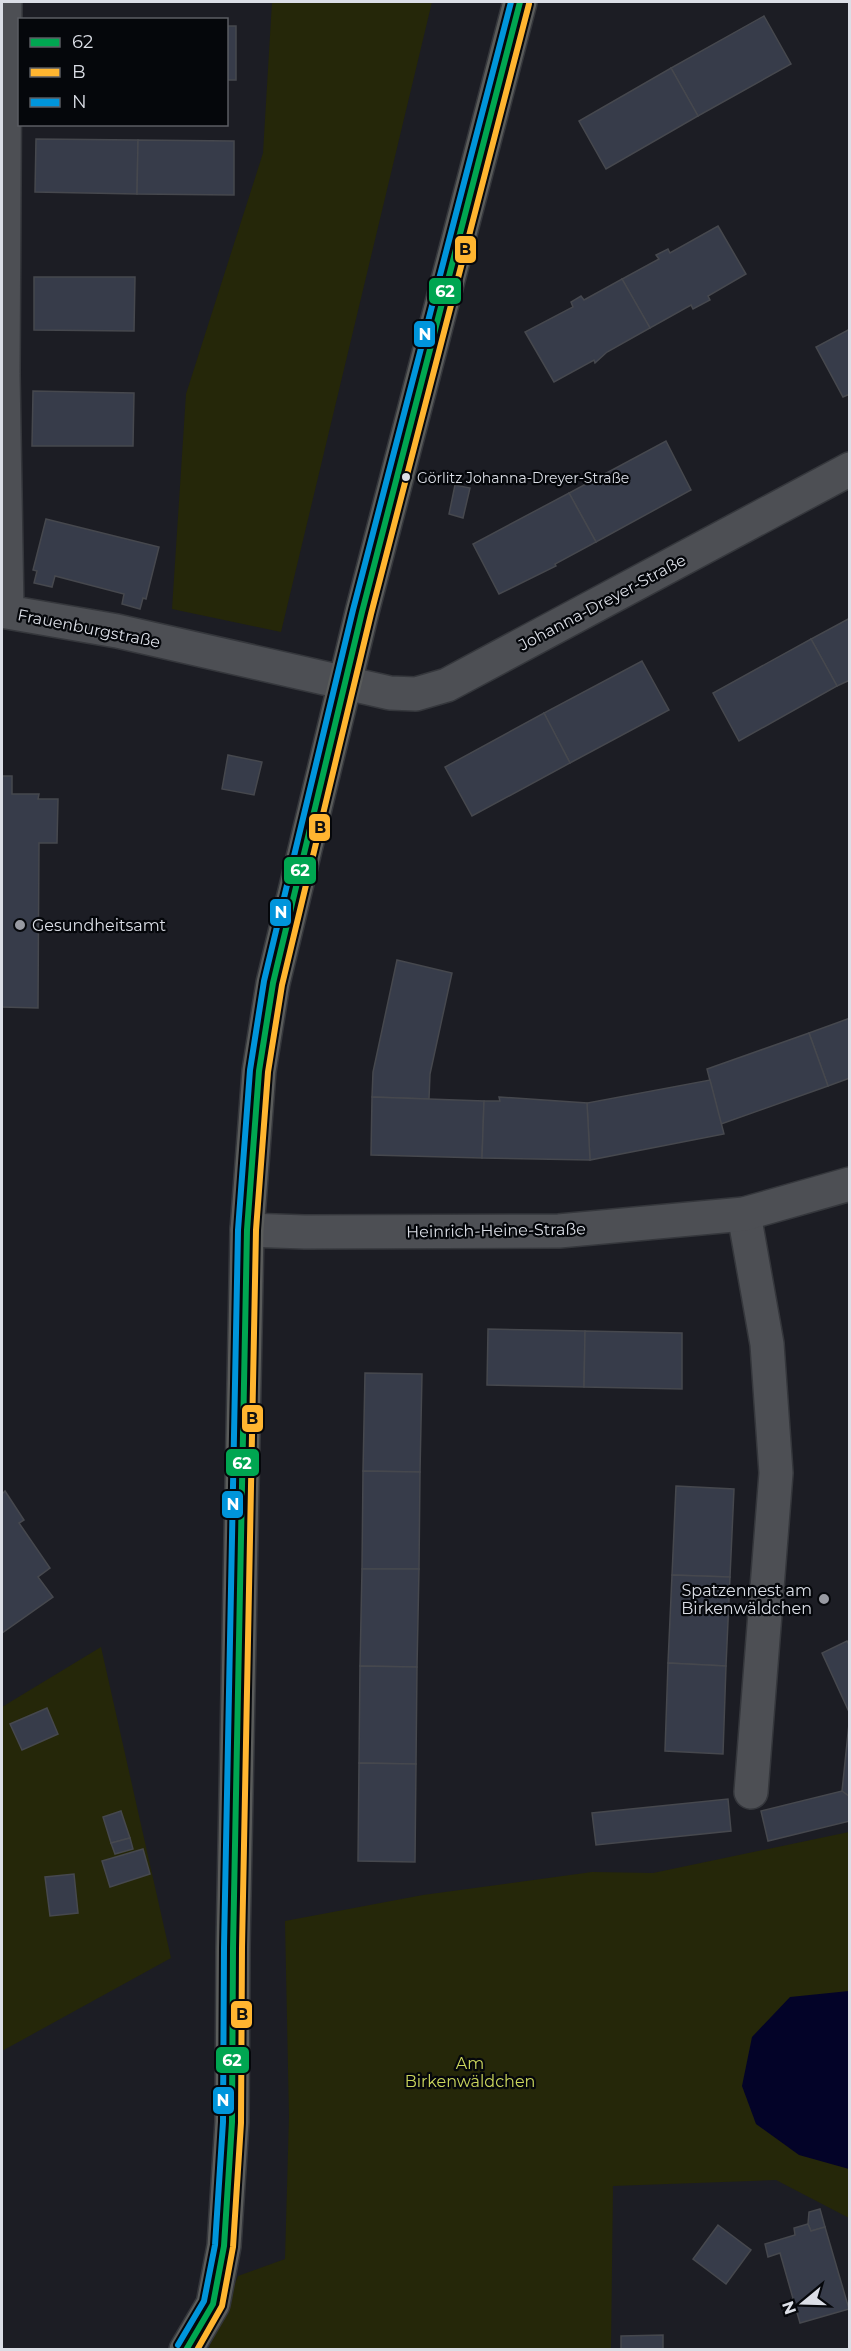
<svg xmlns="http://www.w3.org/2000/svg" width="851" height="2351" font-family="Montserrat,sans-serif">
<style>
.green{fill:#252709}
.water{fill:#030328}
.building{fill:#373c4a;stroke:#46484e;stroke-width:1.5}
.lines{fill:none;stroke-linecap:round;stroke-linejoin:round}
.minor-casing{stroke:#35373c;stroke-width:36}
.major-casing{stroke:#35373c;stroke-width:36}
.minor{stroke:#4d4f54;stroke-width:33}
.major{stroke:#5a5c5b;stroke-width:33}
.bus-1-casing{stroke:#05070b;stroke-width:10}
.bus-2-casing{stroke:#05070b;stroke-width:10}
.bus-3-casing{stroke:#05070b;stroke-width:10}
.bus-1{stroke:#00a651;stroke-width:6}
.bus-2{stroke:#ffb530;stroke-width:6}
.bus-3{stroke:#0095db;stroke-width:6}
.bus-dot{fill:#dbdee6;stroke:#05070b;stroke-width:2}
.poi-dot{fill:#989aa2;stroke:#05070b;stroke-width:2}
.labels{text-anchor:middle;stroke-width:4.5;stroke-linejoin:round;paint-order:stroke}
.bus-label{font-size:14px;fill:#dbdee6;stroke:#05070b;text-anchor:start}
.street-label{font-size:16px;fill:#dbdee6;stroke:#05070b}
.poi-label{font-size:16px;fill:#dbdee6;stroke:#05070b;text-anchor:start}
.park-label{font-size:16px;fill:#ccd75d;stroke:#05070b}
.line-badge{stroke:#05070b;stroke-width:2}
.badge-label{font-size:16px;text-anchor:middle;font-weight:bold;fill:#fff}
.pale-badge-label{font-size:16px;text-anchor:middle;font-weight:bold;fill:#111}
</style>
<rect width="100%" height="100%" fill="#1c1d24"/>
<g class="green">
<polygon points="272,2 432,2 281,632 172,609 186,394 263,153"/>
<polygon points="101,1647 171,1958 2,2051 2,1707"/>
<polygon points="849,1832 849,2218 776,2180 613,2186 611,2349 208,2350 238,2276 285,2259 289,2116 285,1921 423,1895 592,1872 653,1873"/>
</g>
<polygon class="water" points="849,1991 850,1991 849,2169 799,2155 756,2124 742,2086 752,2037 790,1997"/>
<g class="building">
<polygon points="764,16 791,64 698,116 671,68"/>
<rect x="226" y="26" width="10" height="54"/>
<polygon points="671,68 698,116 606,169 579,121"/>
<polygon points="36,139 138,140 137,194 35,192"/>
<polygon points="138,140 234,141 234,195 137,194"/>
<polygon points="718,226 746,274 708,296 710,300 693,309 691,305 650,328 622,279 659,259 656,255 668,249 670,253"/>
<polygon points="34,277 135,277 134,331 34,330"/>
<polygon points="622,279 650,328 607,352 595,363 594,360 554,382 525,332 573,307 571,302 581,296 584,300"/>
<polygon points="850,329 850,394 843,397 816,347"/>
<polygon points="33,391 134,393 133,446 32,446"/>
<polygon points="666,441 691,490 596,542 569,493"/>
<polygon points="455,485 470,488 463,518 449,514"/>
<polygon points="569,493 596,542 555,564 556,566 499,594 473,544"/>
<polygon points="46,519 159,547 146,599 143,598 140,609 122,604 124,594 55,576 52,587 34,583 37,571 33,570"/>
<polygon points="850,618 850,680 837,686 811,639"/>
<polygon points="811,639 837,686 739,741 713,693"/>
<polygon points="642,661 669,710 570,763 544,713"/>
<polygon points="544,713 570,763 472,816 445,767"/>
<polygon points="228,755 262,762 254,795 222,789"/>
<polygon points="2,776 12,776 12,794 39,794 38,799 58,799 57,843 39,843 38,1008 2,1007"/>
<polygon points="397,960 452,973 430,1074 429,1099 372,1097 373,1072"/>
<polygon points="850,1018 850,1078 828,1086 809,1033"/>
<polygon points="809,1033 828,1086 721,1124 707,1069"/>
<polygon points="710,1080 724,1134 590,1160 587,1103"/>
<polygon points="372,1097 484,1101 482,1158 371,1155"/>
<polygon points="499,1097 587,1103 590,1160 482,1158 484,1101 500,1101"/>
<polygon points="488,1329 585,1331 584,1387 487,1385"/>
<polygon points="585,1331 682,1333 682,1389 584,1387"/>
<polygon points="365,1373 422,1374 420,1472 363,1471"/>
<polygon points="363,1471 420,1472 419,1569 362,1569"/>
<polygon points="676,1486 734,1489 730,1577 672,1575"/>
<polygon points="5,1491 24,1520 19,1523 50,1568 38,1577 53,1597 2,1633 2,1494"/>
<polygon points="362,1569 419,1569 417,1667 360,1666"/>
<polygon points="672,1575 730,1577 726,1666 668,1663"/>
<polygon points="847,1641 850,1646 850,1714 822,1653"/>
<polygon points="668,1663 726,1666 723,1754 665,1751"/>
<polygon points="360,1666 417,1667 416,1764 359,1763"/>
<polygon points="47,1708 58,1734 22,1750 10,1724"/>
<polygon points="850,1714 850,1797 842,1791"/>
<polygon points="359,1763 416,1764 415,1862 358,1861"/>
<polygon points="842,1791 850,1797 850,1821 768,1841 761,1811"/>
<polygon points="728,1799 731,1831 596,1845 592,1813"/>
<polygon points="121,1811 130,1838 111,1843 103,1817"/>
<polygon points="130,1838 133,1849 115,1854 111,1843"/>
<polygon points="143,1849 150,1874 110,1887 102,1861"/>
<polygon points="74,1874 78,1913 50,1916 45,1877"/>
<polygon points="820,2209 825,2227 811,2231 808,2224 809,2212"/>
<polygon points="808,2224 811,2231 825,2227 849,2309 800,2323 780,2253 768,2257 765,2244 795,2235 794,2228"/>
<polygon points="718,2225 751,2250 726,2284 693,2259"/>
<polygon points="663,2335 663,2350 621,2350 621,2336"/>
</g>
<g class="lines">
<g class="minor-casing">
<g id="minor">
<polyline points="5,2 3,374 7,612 117,631 390,693 416,694 447,685 850,469"/>
<polyline points="744,1214 767,1344 776,1473 751,1792"/>
<polyline points="247,1230 305,1232 559,1231 744,1214 850,1184"/>
</g>
</g>
<g class="major-casing">
<polyline id="major" points="186,2350 213,2304 224,2246 232,2122 233,1948 247,1230 259,1071 273,983 362,612 520,2"/>
</g>
<use href="#minor" class="minor"/>
<use href="#major" class="major"/>
<g class="bus-1-casing">
<polyline id="bus-1" points="186,2350 213,2304 224,2246 232,2122 233,1948 247,1230 259,1071 273,983 362,612 520,2"/>
</g>
<g class="bus-2-casing">
<polyline id="bus-2" points="197,2350 222,2306 233,2247 241,2123 242,1948 256,1230 268,1072 282,985 371,614 529,4"/>
</g>
<g class="bus-3-casing">
<polyline id="bus-3" points="178,2345 204,2301 215,2245 223,2122 224,1948 238,1230 250,1070 264,981 353,610 511,2"/>
</g>
<use href="#bus-1" class="bus-1"/>
<use href="#bus-2" class="bus-2"/>
<use href="#bus-3" class="bus-3"/>
</g>
<circle class="bus-dot" cx="406" cy="477" r="5"/>
<g class="poi-dot">
<circle cx="20" cy="925" r="6"/>
<circle cx="824" cy="1599" r="6"/>
</g>
<g class="labels">
<g class="bus-label">
<text x="417" y="483">Görlitz Johanna-Dreyer-Straße</text>
</g>
<g class="street-label">
<text transform="translate(602 602) rotate(-28)" y="6">Johanna-Dreyer-Straße</text>
<text transform="translate(89 628) rotate(11)" y="6">Frauenburgstraße</text>
<text transform="translate(496 1230) rotate(-1)" y="6">Heinrich-Heine-Straße</text>
</g>
<g class="poi-label">
<text x="32" y="931">Gesundheitsamt</text>
<text x="812" y="1596" text-anchor="end">Spatzennest am<tspan x="812" dy="18">Birkenwäldchen</tspan></text>
</g>
<g class="park-label">
<text x="470" y="2069">Am<tspan x="470" dy="18">Birkenwäldchen</tspan></text>
</g>
</g>
<g class="line-badge">
<rect x="454" y="235" width="23" height="29" rx="6" fill="#ffb530"/>
<rect x="428" y="277" width="34" height="28" rx="6" fill="#00a651"/>
<rect x="413" y="320" width="23" height="28" rx="6" fill="#0095db"/>
<rect x="308" y="813" width="23" height="29" rx="6" fill="#ffb530"/>
<rect x="283" y="856" width="34" height="29" rx="6" fill="#00a651"/>
<rect x="269" y="898" width="23" height="29" rx="6" fill="#0095db"/>
<rect x="241" y="1404" width="23" height="29" rx="6" fill="#ffb530"/>
<rect x="225" y="1448" width="35" height="29" rx="6" fill="#00a651"/>
<rect x="221" y="1490" width="23" height="29" rx="6" fill="#0095db"/>
<rect x="230" y="2000" width="23" height="29" rx="6" fill="#ffb530"/>
<rect x="215" y="2046" width="35" height="28" rx="6" fill="#00a651"/>
<rect x="212" y="2086" width="23" height="29" rx="6" fill="#0095db"/>
</g>
<g class="badge-label">
<text x="445" y="297">62</text>
<text x="425" y="340">N</text>
<text x="300" y="876">62</text>
<text x="281" y="918">N</text>
<text x="242" y="1469">62</text>
<text x="233" y="1510">N</text>
<text x="232" y="2066">62</text>
<text x="223" y="2106">N</text>
</g>
<g class="pale-badge-label">
<text x="465" y="255">B</text>
<text x="320" y="833">B</text>
<text x="252" y="1424">B</text>
<text x="242" y="2020">B</text>
</g>
<rect width="851" height="2351" fill="none" stroke="#dbdee6" stroke-width="6"/>
<rect x="18" y="18" width="210" height="108" fill="#05070b" stroke="#5b5d63" stroke-width="1.5"/>
<rect x="30" y="38" width="30" height="9" fill="#00a651" stroke="#5b5d63" stroke-width="1.5"/>
<text x="72" y="48" font-size="18" fill="#dbdee6">62</text>
<rect x="30" y="68" width="30" height="9" fill="#ffb530" stroke="#5b5d63" stroke-width="1.5"/>
<text x="72" y="78" font-size="18" fill="#dbdee6">B</text>
<rect x="30" y="98" width="30" height="9" fill="#0095db" stroke="#5b5d63" stroke-width="1.5"/>
<text x="72" y="108" font-size="18" fill="#dbdee6">N</text>
<g transform="translate(803 2303) rotate(251)" stroke="#05070b" stroke-width="4.5" paint-order="stroke">
<path d="M0-4.5L10 22L0 15L-10 22Z" fill="#dbdee6"/>
<text y="-9" font-size="16" font-weight="bold" text-anchor="middle" fill="#dbdee6">N</text>
</g>
</svg>
